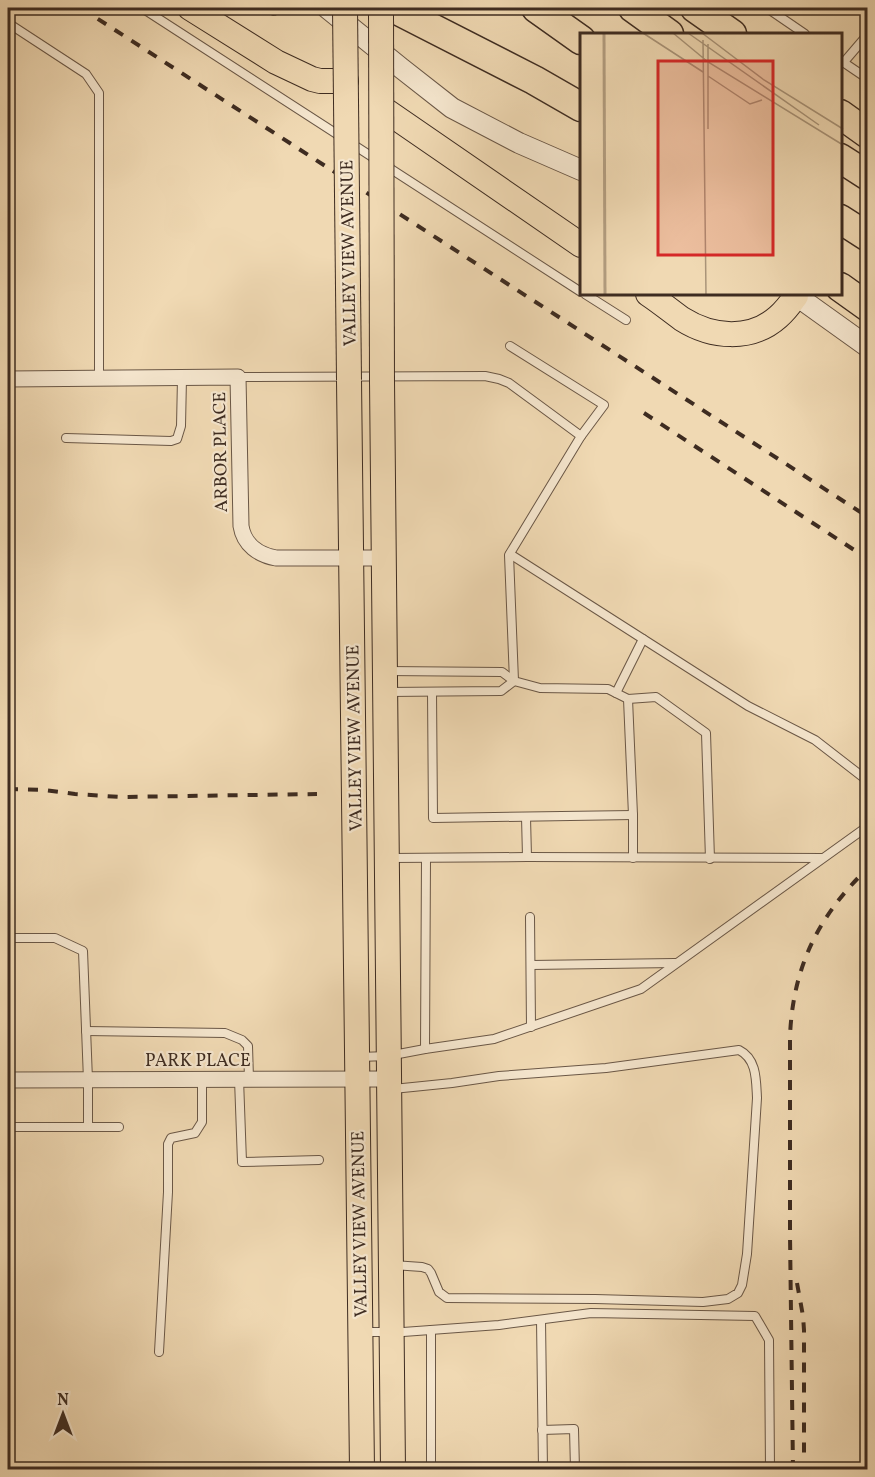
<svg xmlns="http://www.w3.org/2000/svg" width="875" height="1477" font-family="Vollkorn,serif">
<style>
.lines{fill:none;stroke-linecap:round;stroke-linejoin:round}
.service-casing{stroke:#6a5746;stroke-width:10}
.minor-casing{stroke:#6a5746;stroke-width:17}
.tertiary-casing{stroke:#6a5746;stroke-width:22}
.primary-casing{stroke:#3e2c21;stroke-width:26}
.motorway-casing{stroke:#3e2c21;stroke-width:31}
.service{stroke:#f5e6ce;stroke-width:8}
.minor{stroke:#f5e6ce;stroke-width:15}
.tertiary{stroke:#f5e6ce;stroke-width:20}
.primary{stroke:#f0d9b3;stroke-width:24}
.motorway{stroke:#f0d9b3;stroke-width:28}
.rail{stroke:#3e2c21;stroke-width:4;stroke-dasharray:10 10;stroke-linecap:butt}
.primary-bridge-casing{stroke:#3e2c21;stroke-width:26;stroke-linecap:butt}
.primary-bridge{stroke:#f0d9b3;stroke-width:24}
.labels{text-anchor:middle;stroke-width:4.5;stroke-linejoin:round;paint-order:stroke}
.street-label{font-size:18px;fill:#3e2c21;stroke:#f5e6ce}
.inset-river{fill:none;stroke:#b39e81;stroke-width:3}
.inset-road{fill:none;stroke:#a99479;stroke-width:1.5}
.view{fill:#d62828;fill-opacity:0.15;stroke:#d62828;stroke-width:3}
.inset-edge{fill:none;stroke:#3e2c21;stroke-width:3}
</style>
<rect width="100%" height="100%" fill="#f0d9b3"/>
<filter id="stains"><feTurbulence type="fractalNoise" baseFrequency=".00333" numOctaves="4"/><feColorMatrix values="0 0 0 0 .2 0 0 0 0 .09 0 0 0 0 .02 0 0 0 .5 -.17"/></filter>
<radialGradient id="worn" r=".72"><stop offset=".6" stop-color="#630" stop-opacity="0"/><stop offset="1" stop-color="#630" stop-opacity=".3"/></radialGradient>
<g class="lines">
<g class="service-casing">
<g id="service">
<polyline points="142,8 581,292"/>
<polyline points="268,8 274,11"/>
<polyline points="767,8 805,34"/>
<polyline points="8,23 86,74 99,93 99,379"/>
<polyline points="840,60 868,79"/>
<polyline points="844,62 868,34"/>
<polyline points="585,294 626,320"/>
<polyline points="510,346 604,405 581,436"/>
<polyline points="238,377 485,376 499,379 509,383 581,436 509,555 514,681"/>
<polyline points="66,438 171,441 177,439 181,426 182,378"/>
<polyline points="510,554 748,706 815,740 868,781"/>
<polyline points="387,671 502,672 514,681 540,688 608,689 628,699 633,815 633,858"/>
<polyline points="387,692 501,691 514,681"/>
<polyline points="432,692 433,818 633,815"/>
<polyline points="616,693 643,639"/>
<polyline points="628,699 656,697 706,733 710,859"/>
<polyline points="526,817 527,857"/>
<polyline points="391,858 527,857 822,858"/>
<polyline points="530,917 531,1027"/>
<polyline points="8,938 55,938 83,951 88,1080 88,1127"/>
<polyline points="531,965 675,963"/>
<polyline points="86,1031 225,1033 242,1040 248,1046 249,1079"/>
<polyline points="425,1049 426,859"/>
<polyline points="359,1057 388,1056 425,1049 494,1039 641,989 868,826"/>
<polyline points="239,1079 242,1162 319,1160"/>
<polyline points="8,1127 119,1127"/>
<path d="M 393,1265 L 422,1267 L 428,1269 L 431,1273 L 439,1292 L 447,1298 L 595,1299 L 703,1302 L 728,1299 L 738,1293 L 742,1285 L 747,1254 L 757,1098 C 756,1080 757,1059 739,1050 L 606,1068 L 499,1076 L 452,1083 L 393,1089"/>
<polyline points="541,1320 543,1470"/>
<polyline points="431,1330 431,1470"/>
<polyline points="362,1332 403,1332 499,1325 591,1313 755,1316 769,1340 770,1470"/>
<polyline points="159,1352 168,1192 168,1144 171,1138 195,1133 202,1122 202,1079"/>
<polyline points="542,1430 574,1429 575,1470"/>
</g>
</g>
<g class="minor-casing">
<g id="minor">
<path d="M 8,379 L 238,377 L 241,526 C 244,545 259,555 276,558 L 383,558"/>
<polyline points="8,1080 389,1079"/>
</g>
</g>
<g class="tertiary-casing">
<g id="tertiary">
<polyline points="327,8 401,68 452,108 519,143 581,170"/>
<polyline points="794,294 868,347"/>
</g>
</g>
<g class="primary-casing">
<g id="primary">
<polyline points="190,8 276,62 312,79 320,81 346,81"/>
<polyline points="382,108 581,245"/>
<path d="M 648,294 C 660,302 671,311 682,319 C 712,338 751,341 778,317 C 785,311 791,303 796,296"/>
<polyline points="349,380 362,1470"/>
<polyline points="382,381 393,1470"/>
</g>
</g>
<g class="motorway-casing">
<g id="motorway">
<polyline points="393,8 534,80 581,107"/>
<polyline points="536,8 581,40"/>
<polyline points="633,8 669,34"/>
<polyline points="695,8 732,34"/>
<polyline points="840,114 868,134"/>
<polyline points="840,158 868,176"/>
<polyline points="840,219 868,237"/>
<polyline points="840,287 868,307"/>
</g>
</g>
<use href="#service" class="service"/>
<use href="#minor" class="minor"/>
<use href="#tertiary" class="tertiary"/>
<use href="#primary" class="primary"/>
<use href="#motorway" class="motorway"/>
<g class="rail">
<polyline points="81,8 868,517"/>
<polyline points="644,413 868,559"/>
<polyline points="8,789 45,790 75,794 121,797 317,794"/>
<polyline points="797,1283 803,1316 804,1330 804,1470"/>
<path d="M 793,1470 L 790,1235 L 790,1036 C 793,967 818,916 868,868"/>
</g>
<g class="primary-bridge-casing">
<g id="primary-bridge">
<polyline points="345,8 349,380"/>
<polyline points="381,8 382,381"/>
</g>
</g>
<use href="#primary-bridge" class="primary-bridge"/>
</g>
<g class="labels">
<g class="street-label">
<text transform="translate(348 253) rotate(-91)" y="6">VALLEY VIEW AVENUE</text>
<text transform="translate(220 452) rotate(-91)" y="6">ARBOR PLACE</text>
<text transform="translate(354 738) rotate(-91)" y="6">VALLEY VIEW AVENUE</text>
<text x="198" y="1066">PARK PLACE</text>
<text transform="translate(359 1224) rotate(-91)" y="6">VALLEY VIEW AVENUE</text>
</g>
</g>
<g transform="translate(580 33)">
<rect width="262" height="262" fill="#f0d9b3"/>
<path class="inset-river" d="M 24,0 L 25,262"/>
<path class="inset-road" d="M 63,0 L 123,39M 93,0 L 128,29 L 263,112M 108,0 L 239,92M 122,0 L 184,47 L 263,96M 123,7 L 126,262M 128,11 L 128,96M 128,43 L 170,71 L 182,67"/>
<path class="view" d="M 78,28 L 193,28 L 193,222 L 78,222 Z"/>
<rect width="262" height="262" class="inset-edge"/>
</g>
<rect width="875" height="1477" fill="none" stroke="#f0d9b3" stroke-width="30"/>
<rect x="9" y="9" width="857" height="1459" fill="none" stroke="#3e2c21" stroke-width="3"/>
<rect x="15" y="15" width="845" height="1447" fill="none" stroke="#3e2c21" stroke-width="1.5"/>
<g transform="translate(63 1414)" stroke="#f5e6ce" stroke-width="4.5" paint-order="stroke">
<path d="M0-4.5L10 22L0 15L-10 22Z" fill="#3e2c21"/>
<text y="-9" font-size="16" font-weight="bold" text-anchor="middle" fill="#3e2c21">N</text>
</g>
<rect width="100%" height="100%" filter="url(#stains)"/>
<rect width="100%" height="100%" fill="url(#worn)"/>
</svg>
